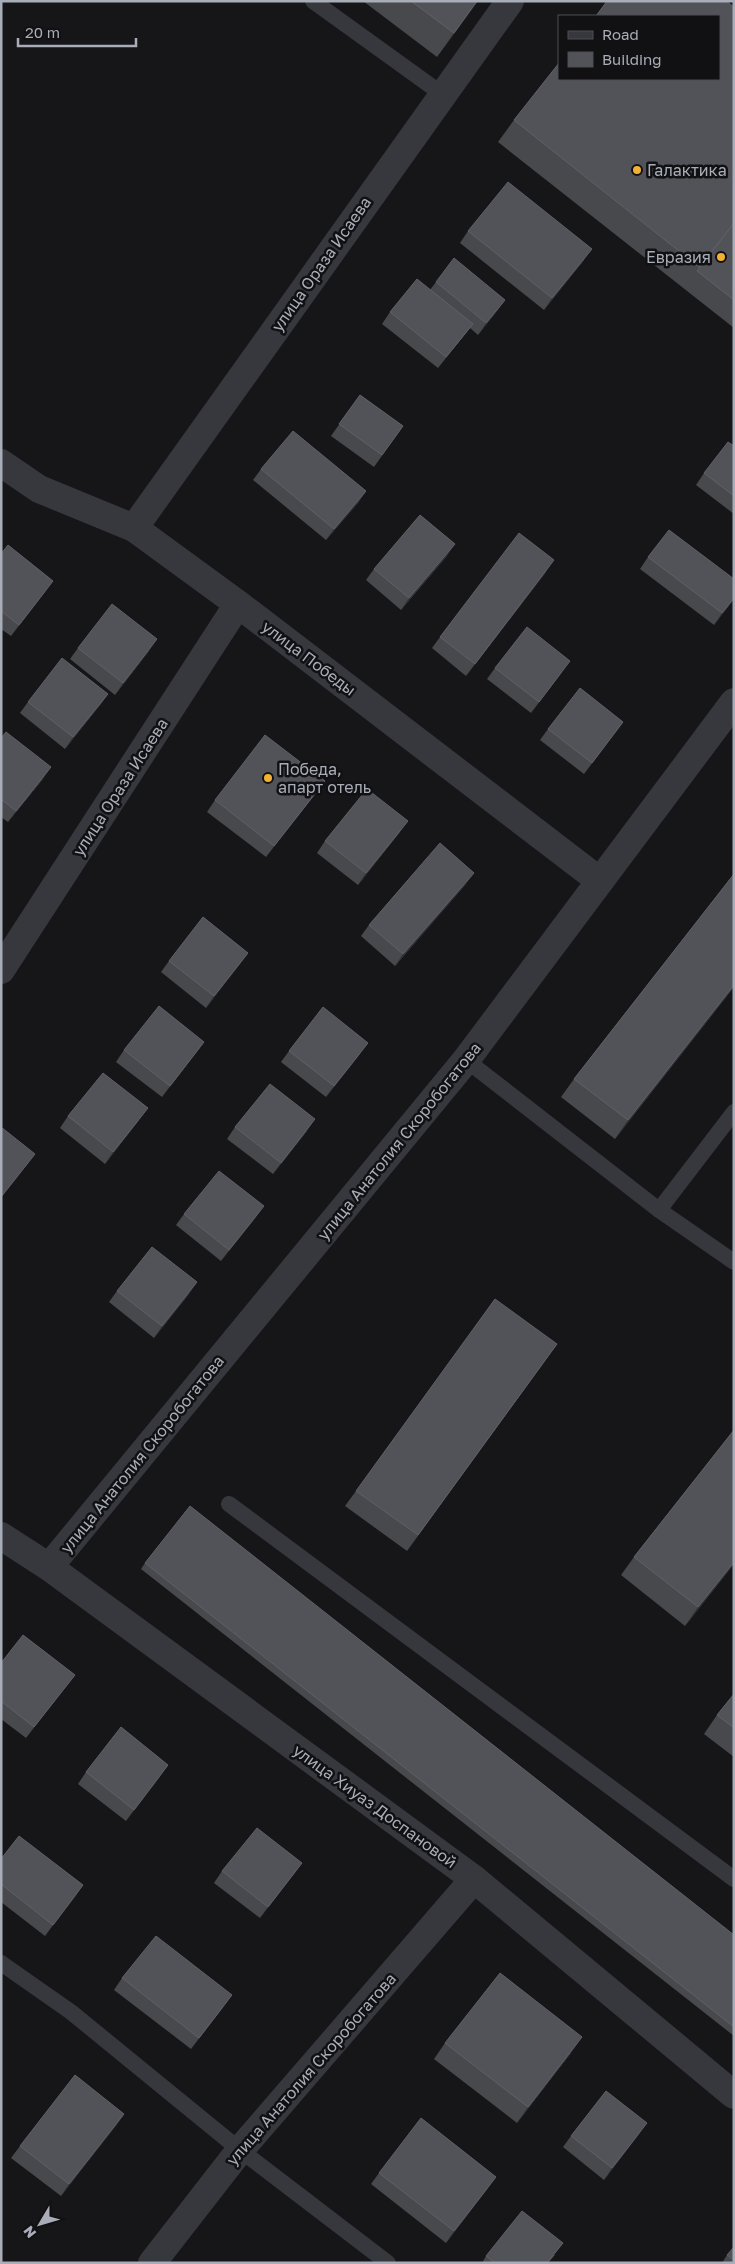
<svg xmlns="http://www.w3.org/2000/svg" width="735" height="2264" font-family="'Golos Text',sans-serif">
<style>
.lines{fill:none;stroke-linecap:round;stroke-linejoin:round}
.service{stroke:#37383d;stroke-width:16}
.minor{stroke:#37383d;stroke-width:28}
.wall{fill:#47494d}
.shaded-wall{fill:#2f3033}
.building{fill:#525359;stroke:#5f6168}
.poi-dot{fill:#f2b134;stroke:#111113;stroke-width:2}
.labels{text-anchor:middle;stroke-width:5;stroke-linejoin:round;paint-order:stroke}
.poi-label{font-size:16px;fill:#a8adb8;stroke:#111113;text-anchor:start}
.street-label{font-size:16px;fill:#a8adb8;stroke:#111113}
</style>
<rect width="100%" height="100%" fill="#161618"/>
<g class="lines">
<g class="service">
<polyline points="313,1 442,94"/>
<polyline points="466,1060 659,1210 734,1112"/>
<polyline points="659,1210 734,1262"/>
<polyline points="229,1504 734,1879"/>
<polyline points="1,1963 71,2012 240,2150 388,2263"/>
</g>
<g class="minor">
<polyline points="1,463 39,489 134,528 238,604 600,881"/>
<polyline points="134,528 510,1"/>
<polyline points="1,970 238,604"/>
<polyline points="1,1536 49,1567 474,1879 734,2095"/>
<polyline points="49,1567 466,1060 734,702"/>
<polyline points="152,2263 240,2150 474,1879"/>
</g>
</g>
<g class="wall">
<polygon points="363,1 478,1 437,57"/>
<polygon points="734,7 734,328 498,142 514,120"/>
<polygon points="468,231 584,260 544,310 460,243"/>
<polygon points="436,282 505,300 497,311 478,335 470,328 438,368 382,324 390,312 430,290"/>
<polygon points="360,395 403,426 374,467 331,436"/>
<polygon points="734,446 734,514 696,485 704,473"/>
<polygon points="261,469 366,491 358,503 326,540 253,480"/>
<polygon points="1,554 45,592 11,636 1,629"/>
<polygon points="447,556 401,610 366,580 374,569"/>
<polygon points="648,557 734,579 734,599 714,625 640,569"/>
<polygon points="546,572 466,676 432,648 440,637"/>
<polygon points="78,648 149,651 115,695 70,659"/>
<polygon points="495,668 562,672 531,713 487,679"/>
<polygon points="108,694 100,705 65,749 20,713 28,702"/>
<polygon points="623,722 584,774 540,740 548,729"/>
<polygon points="1,738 43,779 8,822 1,817"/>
<polygon points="325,781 316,793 266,857 207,812 215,800"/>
<polygon points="400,832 358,885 317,853 325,841"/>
<polygon points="734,874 734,987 615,1139 561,1097 574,1079"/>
<polygon points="466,884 395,966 361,936 369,925"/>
<polygon points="248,953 206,1008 161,972 169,961"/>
<polygon points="204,1042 162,1097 116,1062 124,1050"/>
<polygon points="289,1051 360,1054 326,1097 281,1062"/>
<polygon points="68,1116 139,1120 105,1164 60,1128"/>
<polygon points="235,1127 307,1131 273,1174 227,1139"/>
<polygon points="184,1214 256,1217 221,1261 176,1225"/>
<polygon points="117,1291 189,1294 154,1338 109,1302"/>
<polygon points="557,1344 407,1551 345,1506 356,1491"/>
<polygon points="734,1430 734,1564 685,1626 621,1575 634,1557"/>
<polygon points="145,1563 734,1935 734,2036 141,1569"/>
<polygon points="1,1663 66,1686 26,1738 1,1719"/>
<polygon points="734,1694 734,1757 704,1734 717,1715"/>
<polygon points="168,1765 126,1821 78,1784 86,1772"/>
<polygon points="1,1859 83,1885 45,1936 1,1902"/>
<polygon points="302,1863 260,1918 214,1883 222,1871"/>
<polygon points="122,1978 224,2006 191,2049 114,1990"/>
<polygon points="445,2043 571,2053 517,2123 434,2059"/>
<polygon points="124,2114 61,2196 11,2158 20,2146"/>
<polygon points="639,2134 604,2180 563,2147 571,2136"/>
<polygon points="379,2173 488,2188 446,2243 371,2184"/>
<polygon points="734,2247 734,2263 722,2263 727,2255"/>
<polygon points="555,2255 548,2263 482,2263 486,2256"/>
</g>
<g class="shaded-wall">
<polygon points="477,1 478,1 437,57 454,33"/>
<polygon points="592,249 584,260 544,310 552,298"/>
<polygon points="505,300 497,311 478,335 486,323"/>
<polygon points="366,491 358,503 326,540 334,529"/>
<polygon points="455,544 447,556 401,610 409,598"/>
<polygon points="554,560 546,572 466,676 475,664"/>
<polygon points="53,581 45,592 11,636 19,625"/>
<polygon points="734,598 734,599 714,625 722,613"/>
<polygon points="157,639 149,651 115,695 123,683"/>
<polygon points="108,694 100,705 65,749 73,737"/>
<polygon points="51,767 43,779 8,822 16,811"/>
<polygon points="325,781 316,793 266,857 274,846"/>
<polygon points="408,821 400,832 358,885 366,873"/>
<polygon points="474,873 466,884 395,966 403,954"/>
<polygon points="248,953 240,964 206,1008 214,996"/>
<polygon points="734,985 734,987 615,1139 628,1120"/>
<polygon points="204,1042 196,1053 162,1097 170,1086"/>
<polygon points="368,1043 360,1054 326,1097 334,1086"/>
<polygon points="148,1108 139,1120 105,1164 113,1152"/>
<polygon points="315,1119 307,1131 273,1174 281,1163"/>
<polygon points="35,1154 27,1165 1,1198 1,1197"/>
<polygon points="264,1206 256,1217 221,1261 229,1250"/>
<polygon points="197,1282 189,1294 154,1338 162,1326"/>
<polygon points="734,1562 734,1564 685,1626 698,1607"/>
<polygon points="168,1765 160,1777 126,1821 134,1810"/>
<polygon points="302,1863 294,1874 260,1918 268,1907"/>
<polygon points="83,1885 75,1897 45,1936 53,1925"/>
<polygon points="232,1995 224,2006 191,2049 199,2038"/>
<polygon points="582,2037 571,2053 517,2123 528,2107"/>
<polygon points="124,2114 116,2126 61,2196 69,2184"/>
<polygon points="647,2123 639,2134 604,2180 612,2168"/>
<polygon points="496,2177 488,2188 446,2243 454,2231"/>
</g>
<g class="building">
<polygon points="411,1 477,1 454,33"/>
<polygon points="607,1 726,1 734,7 734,223 699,267 514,120 559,63 559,79 719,79 719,16 596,16"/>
<polygon points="508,182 592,249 552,298 468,231"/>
<polygon points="734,223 734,300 697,271"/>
<polygon points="454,258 505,300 486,323 436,282"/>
<polygon points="417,279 473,324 446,357 390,312"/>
<polygon points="360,395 403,426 382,455 339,424"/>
<polygon points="293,431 366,491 334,529 261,469"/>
<polygon points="728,442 734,446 734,496 704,473"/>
<polygon points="420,515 455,544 409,598 374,569"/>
<polygon points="669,530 734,579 734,598 722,613 648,557"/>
<polygon points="519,533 554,560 475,664 440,637"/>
<polygon points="8,545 53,581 19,625 1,611 1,554"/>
<polygon points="112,604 157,639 123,683 78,648"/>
<polygon points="527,627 570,661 539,702 495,668"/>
<polygon points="62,658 108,694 73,737 28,702"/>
<polygon points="580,688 623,722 592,763 548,729"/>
<polygon points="6,732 51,767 16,811 1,799 1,738"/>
<polygon points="265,735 325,781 274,846 215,800"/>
<polygon points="367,789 408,821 366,873 325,841"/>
<polygon points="440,843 474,873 403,954 369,925"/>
<polygon points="734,874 734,985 628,1120 574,1079"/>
<polygon points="203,917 248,953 214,996 169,961"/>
<polygon points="159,1006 204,1042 170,1086 124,1050"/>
<polygon points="323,1007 368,1043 334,1086 289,1051"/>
<polygon points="103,1073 148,1108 113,1152 68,1116"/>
<polygon points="270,1084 315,1119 281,1163 235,1127"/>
<polygon points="1,1127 35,1154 1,1197"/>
<polygon points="219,1171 264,1206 229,1250 184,1214"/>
<polygon points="152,1247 197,1282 162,1326 117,1291"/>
<polygon points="495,1299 557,1344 418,1535 356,1491"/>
<polygon points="734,1430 734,1562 698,1607 634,1557"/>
<polygon points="190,1506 734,1935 734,2027 145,1563"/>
<polygon points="23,1635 75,1675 34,1727 1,1701 1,1663"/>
<polygon points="734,1694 734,1728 717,1715"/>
<polygon points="121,1727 168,1765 134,1810 86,1772"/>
<polygon points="257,1828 302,1863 268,1907 222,1871"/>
<polygon points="19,1836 83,1885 53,1925 1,1884 1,1859"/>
<polygon points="156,1936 232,1995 199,2038 122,1978"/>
<polygon points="500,1973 582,2037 528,2107 445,2043"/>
<polygon points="75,2075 124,2114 69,2184 20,2146"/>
<polygon points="606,2091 647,2123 612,2168 571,2136"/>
<polygon points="421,2118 496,2177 454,2231 379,2173"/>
<polygon points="522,2211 563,2243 547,2263 495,2263 486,2256"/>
<polygon points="734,2247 734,2260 727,2255"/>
</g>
<g class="poi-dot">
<circle cx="637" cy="170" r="5"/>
<circle cx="721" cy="257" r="5"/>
<circle cx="268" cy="778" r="5"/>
</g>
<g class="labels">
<g class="poi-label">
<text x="647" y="176">Галактика</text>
<text x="711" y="263" text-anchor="end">Евразия</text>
<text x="278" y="775">Победа,<tspan x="278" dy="18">апарт отель</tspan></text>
</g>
<g class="street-label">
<text transform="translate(321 264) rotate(-55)" y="6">улица Ораза Исаева</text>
<text transform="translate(309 658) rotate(37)" y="6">улица Победы</text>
<text transform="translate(120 787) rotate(-57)" y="6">улица Ораза Исаева</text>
<text transform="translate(399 1141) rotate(-51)" y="6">улица Анатолия Скоробогатова</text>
<text transform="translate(142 1454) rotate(-51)" y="6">улица Анатолия Скоробогатова</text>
<text transform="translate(375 1806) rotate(36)" y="6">улица Хиуаз Доспановой</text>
<text transform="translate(311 2069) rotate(-49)" y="6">улица Анатолия Скоробогатова</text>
</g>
</g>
<rect width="735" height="2264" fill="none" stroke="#a8adb8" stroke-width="5"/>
<rect x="558" y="15" width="162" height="65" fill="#111113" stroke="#4d4f55"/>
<rect x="568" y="31" width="25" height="8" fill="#37383d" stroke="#4d4f55"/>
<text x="602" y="40" font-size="15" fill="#a8adb8">Road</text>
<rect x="568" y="52" width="25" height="15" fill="#525359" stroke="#4d4f55"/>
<text x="602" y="65" font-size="15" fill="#a8adb8">Building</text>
<g transform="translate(40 2224) rotate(232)" stroke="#111113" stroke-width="4" paint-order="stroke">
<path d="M0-4L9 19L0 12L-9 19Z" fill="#a8adb8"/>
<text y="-8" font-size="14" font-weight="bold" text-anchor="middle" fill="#a8adb8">N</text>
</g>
<path d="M18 38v8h118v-8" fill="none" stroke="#a8adb8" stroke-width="2.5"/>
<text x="25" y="38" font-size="15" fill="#a8adb8" stroke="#111113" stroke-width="4" paint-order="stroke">20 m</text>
</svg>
